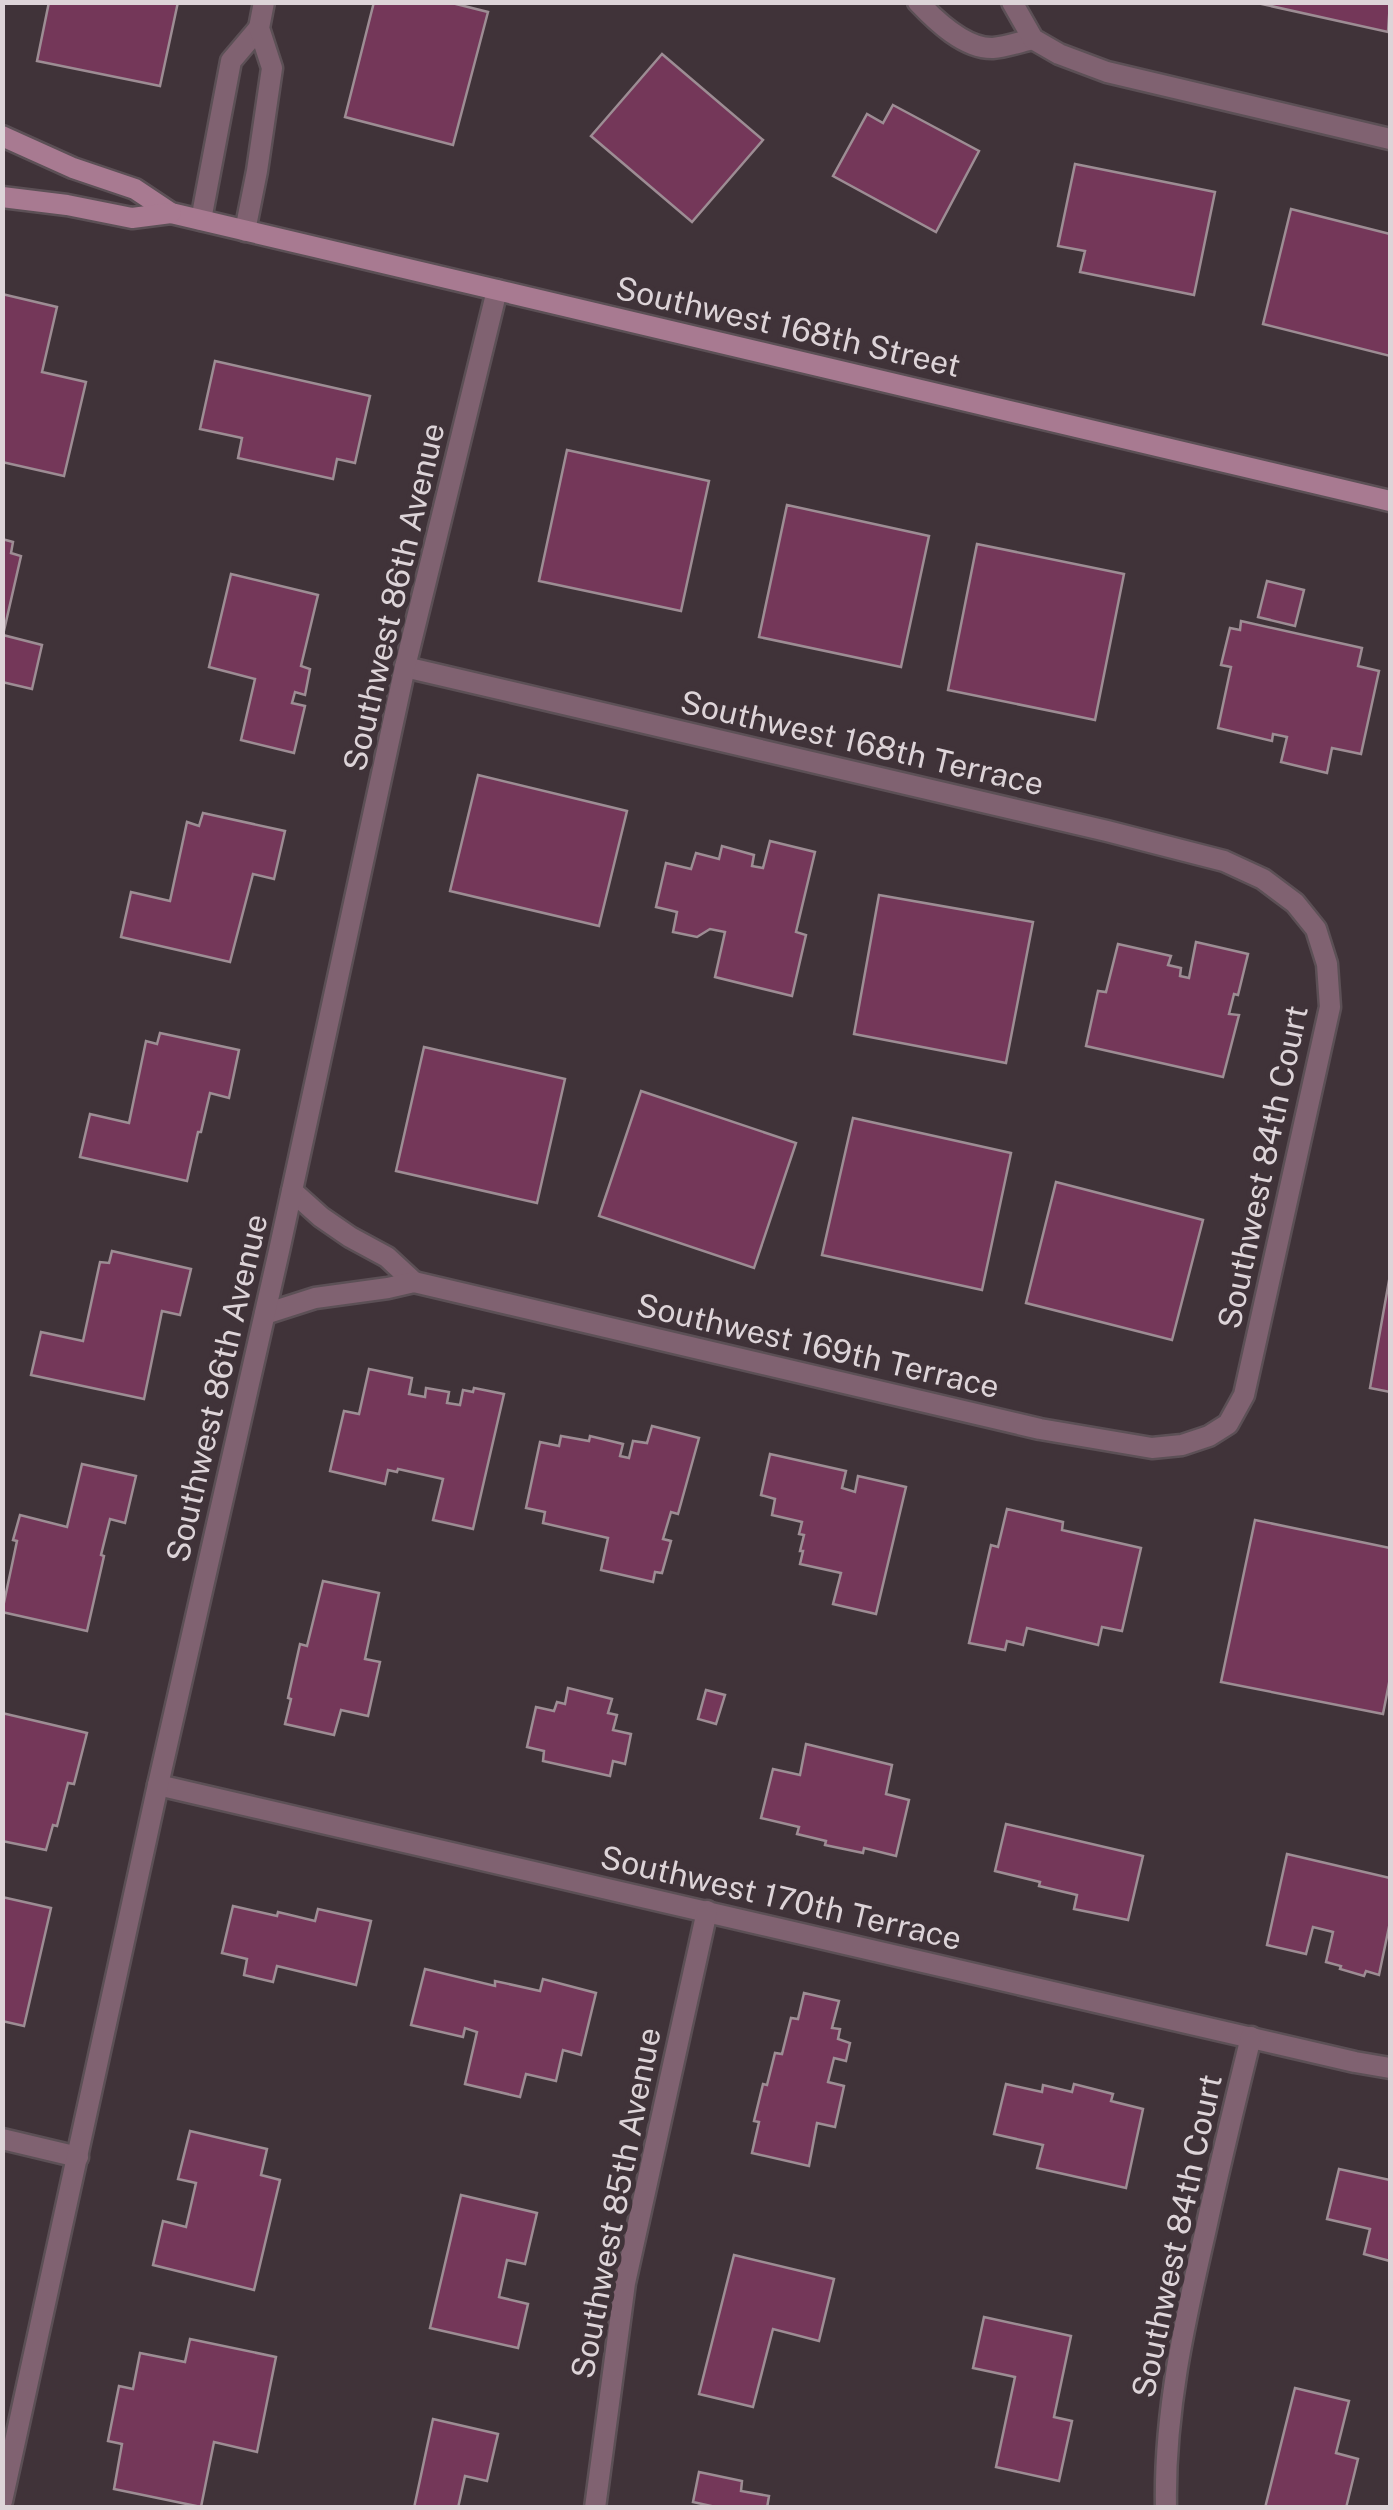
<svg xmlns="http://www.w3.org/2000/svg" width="1393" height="2510" font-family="'Public Sans',sans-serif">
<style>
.building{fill:#743759;stroke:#9d8d94;stroke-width:2.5}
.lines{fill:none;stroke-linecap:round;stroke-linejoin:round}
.street-casing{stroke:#5c5056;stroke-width:25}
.secondary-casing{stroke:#5c5056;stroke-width:25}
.street{stroke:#806271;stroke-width:20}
.secondary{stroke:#a87a91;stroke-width:20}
.labels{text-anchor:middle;stroke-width:10;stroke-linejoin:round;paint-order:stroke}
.street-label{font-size:32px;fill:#ddd4d8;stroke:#403339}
</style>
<rect width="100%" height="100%" fill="#403339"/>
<g class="building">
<polygon points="49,2 178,2 160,86 37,61"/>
<polygon points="374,2 448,2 488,12 453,145 345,117"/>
<polygon points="1390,2 1388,32 1257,3 1257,2"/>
<polygon points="662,54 763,140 692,222 591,136"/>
<polygon points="893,105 979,151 936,232 833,176 867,114 883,123"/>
<polygon points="1075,164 1215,192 1194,295 1080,272 1085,251 1058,246"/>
<polygon points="1291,209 1390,234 1390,356 1263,324"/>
<polygon points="2,294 57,307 42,372 86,382 64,476 2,462"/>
<polygon points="215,361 370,396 355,463 337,459 333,479 238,458 242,438 200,429"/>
<polygon points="567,450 709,481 681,611 539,581"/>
<polygon points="787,505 929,536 901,667 759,637"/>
<polygon points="2,539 13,542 11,553 21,556 3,635 42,645 32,689 2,682"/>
<polygon points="977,544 1124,574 1095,720 948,690"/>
<polygon points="231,574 318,595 301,666 310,669 305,695 295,692 292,703 305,706 294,753 241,740 255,679 209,667"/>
<polygon points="1267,581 1304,590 1295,626 1258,617"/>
<polygon points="1241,621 1362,648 1358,666 1379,671 1361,754 1332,748 1327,773 1281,762 1287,737 1273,734 1272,741 1218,728 1231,667 1221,665 1230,628 1240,630"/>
<polygon points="478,775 627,811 599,926 450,891"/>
<polygon points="203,813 285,831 274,879 253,874 230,962 121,937 131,892 170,901 187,822 199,826"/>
<polygon points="770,841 815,852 796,932 806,935 792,996 715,977 725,932 710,929 697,937 673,932 677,912 656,907 666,863 691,869 696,853 719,859 722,846 754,855 752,866 763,868"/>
<polygon points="879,895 1033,922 1006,1063 854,1034"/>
<polygon points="1196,942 1248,954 1238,995 1234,994 1229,1014 1239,1015 1223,1077 1086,1046 1098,991 1106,992 1118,944 1171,956 1168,965 1181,968 1180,976 1189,978"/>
<polygon points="160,1033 239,1050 229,1098 210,1093 201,1132 198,1132 187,1181 80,1157 90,1114 129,1123 146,1041 157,1044"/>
<polygon points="424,1047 565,1079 537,1203 396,1171"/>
<polygon points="641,1091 796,1143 754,1268 599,1216"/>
<polygon points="853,1118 1011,1153 982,1290 822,1255"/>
<polygon points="1056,1182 1203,1220 1172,1340 1026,1303"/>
<polygon points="112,1251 191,1269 180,1315 162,1311 144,1399 31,1375 41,1332 83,1341 100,1262 109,1263"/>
<polygon points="1390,1275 1390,1392 1370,1388"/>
<polygon points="369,1369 412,1378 409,1394 425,1397 426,1388 449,1392 447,1403 460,1405 463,1390 473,1392 474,1388 504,1394 473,1529 433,1520 443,1479 398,1469 397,1472 388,1470 385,1484 330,1471 344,1411 359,1414"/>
<polygon points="652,1426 699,1438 678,1514 671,1512 663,1539 671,1541 662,1573 655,1572 653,1582 601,1570 608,1538 543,1523 545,1512 526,1508 540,1442 559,1446 561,1436 589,1441 590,1436 623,1444 620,1456 629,1458 633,1441 647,1443"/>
<polygon points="770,1454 846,1471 842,1488 855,1492 858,1476 906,1487 876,1614 833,1604 841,1573 800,1564 803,1551 800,1551 804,1535 799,1534 802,1522 772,1515 775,1499 761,1495"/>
<polygon points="82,1464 136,1476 125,1523 110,1519 101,1555 104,1556 87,1631 2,1612 17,1541 13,1540 20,1515 67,1527"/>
<polygon points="1007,1509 1063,1522 1062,1530 1141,1548 1122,1631 1102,1627 1098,1645 1027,1628 1023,1645 1007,1641 1005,1650 969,1643 991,1545 998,1547"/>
<polygon points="1255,1520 1390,1548 1390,1678 1383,1714 1221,1682"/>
<polygon points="323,1581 379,1593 365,1659 380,1662 368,1716 341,1710 334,1735 285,1724 291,1699 288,1698 300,1644 307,1646"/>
<polygon points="568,1688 612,1699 608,1713 617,1715 613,1730 631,1734 625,1764 613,1761 610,1776 543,1761 544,1751 527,1747 536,1707 554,1711 557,1702 565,1704"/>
<polygon points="706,1690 725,1695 716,1724 698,1719"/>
<polygon points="2,1713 87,1733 74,1784 68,1783 57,1826 53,1825 46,1850 2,1841"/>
<polygon points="806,1744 892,1765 886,1794 909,1800 896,1856 864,1848 863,1853 825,1845 826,1841 797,1834 799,1827 761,1818 773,1769 800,1775"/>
<polygon points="1006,1824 1143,1856 1128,1920 1074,1909 1077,1895 1039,1886 1040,1882 995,1871"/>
<polygon points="1287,1854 1390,1878 1390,1922 1379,1975 1366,1971 1364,1976 1340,1969 1341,1966 1326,1962 1333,1932 1313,1927 1306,1954 1267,1945"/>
<polygon points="2,1897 51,1908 24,2026 2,2021"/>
<polygon points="233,1906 277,1916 278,1912 315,1921 318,1909 371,1921 356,1985 277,1966 273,1982 244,1975 247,1959 222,1953"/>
<polygon points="425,1969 495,1986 495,1981 540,1991 543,1979 596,1993 581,2055 563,2050 556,2081 526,2074 520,2097 465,2084 477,2032 465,2028 463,2037 411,2025"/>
<polygon points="804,1993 839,2001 832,2028 840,2029 838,2039 850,2043 846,2061 834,2058 828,2082 844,2086 835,2127 817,2123 809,2166 752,2153 759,2122 754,2121 763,2084 767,2085 775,2053 782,2054 791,2018 798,2019"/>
<polygon points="1006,2084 1042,2092 1043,2085 1072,2092 1074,2084 1113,2094 1111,2101 1143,2109 1126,2188 1037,2168 1043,2145 994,2134"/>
<polygon points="190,2131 267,2149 261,2175 280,2180 254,2290 153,2265 163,2221 186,2227 196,2183 178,2179"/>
<polygon points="1339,2169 1390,2180 1390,2261 1364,2254 1370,2229 1327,2219"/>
<polygon points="461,2195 537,2213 525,2264 507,2260 499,2297 528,2304 518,2348 430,2328"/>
<polygon points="734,2255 834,2279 819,2341 773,2329 753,2407 699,2394"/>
<polygon points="984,2317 1071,2336 1054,2417 1072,2421 1059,2481 996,2467 1015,2377 973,2368"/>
<polygon points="190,2339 276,2357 257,2452 214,2442 201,2507 114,2489 122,2444 108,2441 119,2386 133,2389 140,2353 185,2362"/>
<polygon points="1295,2388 1349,2401 1336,2453 1358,2459 1346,2508 1265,2508"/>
<polygon points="433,2419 498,2434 487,2481 465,2476 458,2508 414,2508"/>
<polygon points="699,2472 742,2481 741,2491 769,2496 767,2508 720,2508 693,2502"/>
</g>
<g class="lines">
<g class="street-casing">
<g id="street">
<path d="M 918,2 C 936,21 965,49 993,48 C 1006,47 1020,42 1033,39"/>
<polyline points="1012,2 1033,39 1059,54 1107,72 1390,139"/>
<polyline points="201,220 231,61 259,28"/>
<polyline points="245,231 257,171 272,68 259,28 264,2"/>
<polyline points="292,1191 321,1217 350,1237 387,1257 414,1282"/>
<polyline points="265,1314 315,1298 388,1288 414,1282 1040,1429 1152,1448 1182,1445 1209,1436 1228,1424 1244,1395 1330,1007 1327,964 1316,929 1295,903 1263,879 1224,861 1107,831 405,667"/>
<polyline points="158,1785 1355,2062 1390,2068"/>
<polyline points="2,2139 78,2157"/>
<polyline points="2,2501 158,1785 279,1251 405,667 497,290"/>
<polyline points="595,2508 625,2283 707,1911"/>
<path d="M 1166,2508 C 1164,2413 1184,2324 1205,2233 C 1219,2168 1235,2102 1251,2037"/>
</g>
</g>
<g class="secondary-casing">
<g id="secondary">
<polyline points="2,136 73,168 135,189 171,213 1390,501"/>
<polyline points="2,197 67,205 132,218 171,213"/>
</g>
</g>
<use href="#street" class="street"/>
<use href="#secondary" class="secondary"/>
</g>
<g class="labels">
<g class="street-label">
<text transform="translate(788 327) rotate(13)" y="11">Southwest 168th Street</text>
<text transform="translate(394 597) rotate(-77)" y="11">Southwest 86th Avenue</text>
<text transform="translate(862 743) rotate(13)" y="11">Southwest 168th Terrace</text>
<text transform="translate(1263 1167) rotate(-78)" y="11">Southwest 84th Court</text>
<text transform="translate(818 1346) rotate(13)" y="11">Southwest 169th Terrace</text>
<text transform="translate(217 1388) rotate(-77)" y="11">Southwest 86th Avenue</text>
<text transform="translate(781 1898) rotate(13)" y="11">Southwest 170th Terrace</text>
<text transform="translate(616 2203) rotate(-79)" y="11">Southwest 85th Avenue</text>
<text transform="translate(1177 2236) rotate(-78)" y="11">Southwest 84th Court</text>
</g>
</g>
<rect width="1393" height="2510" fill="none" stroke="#ddd4d8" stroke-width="10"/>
</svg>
